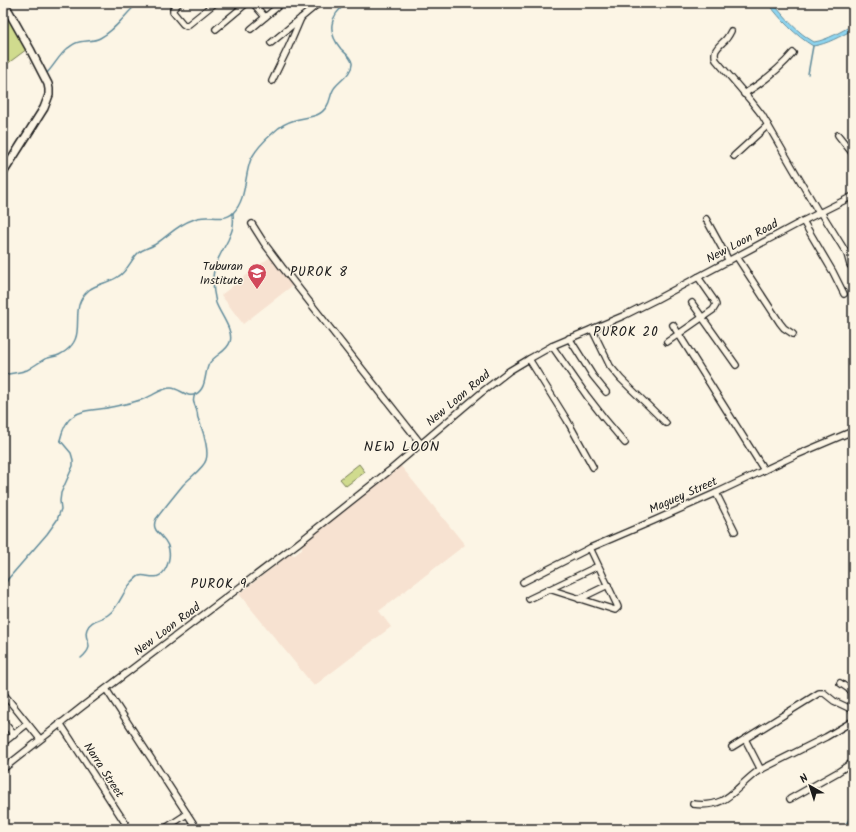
<svg xmlns="http://www.w3.org/2000/svg" width="856" height="832" font-family="Kalam,sans-serif">
<style>
.built{fill:#f7e2d1}
.green{fill:#d0db8e;stroke:#767c55}
.water{fill:#8ed5f0;stroke:#608b9b}
.lines{fill:none;stroke-linecap:round;stroke-linejoin:round}
.stream{stroke:#608b9b;stroke-width:1.5}
.minor-casing{stroke:#1c1c1c;stroke-width:8}
.tertiary-casing{stroke:#1c1c1c;stroke-width:10}
.minor{stroke:#fcf5e5;stroke-width:5.5}
.tertiary{stroke:#fcf5e5;stroke-width:7}
.labels{text-anchor:middle;stroke-width:3;stroke-linejoin:round;paint-order:stroke}
.street-label{font-size:12px;fill:#1c1c1c;stroke:#fcf5e5}
.poi-label{font-size:12px;fill:#1c1c1c;stroke:#fcf5e5;text-anchor:end}
.neighbourhood-label{font-size:13px;letter-spacing:1px;fill:#1c1c1c;stroke:#fcf5e5}
.quarter-label{font-size:14px;letter-spacing:1px;fill:#1c1c1c;stroke:#fcf5e5}
</style>
<rect width="100%" height="100%" fill="#fcf5e5"/>
<filter id="ink" filterUnits="userSpaceOnUse"><feTurbulence type="fractalNoise" baseFrequency=".025" numOctaves="2"/><feDisplacementMap in="SourceGraphic" scale="8" xChannelSelector="R" yChannelSelector="G"/><feConvolveMatrix kernelMatrix="1 2 1 2 8 2 1 2 1" color-interpolation-filters="sRGB"/></filter>
<g filter="url(#ink)">
<g class="built">
<polygon points="270,257 292,286 243,324 221,295"/>
<polygon points="400,465 465,545 379,611 391,627 314,686 239,594 290,554 295,555 302,549 302,544"/>
</g>
<g class="green">
<polygon points="3,10 27,49 3,67"/>
<polygon points="359,464 365,472 346,486 340,479"/>
</g>
<path class="water" d="M 768,3 L 773,3 C 785,18 797,32 814,42 C 828,40 841,31 853,25 L 853,30 C 840,36 828,44 813,46 C 795,35 781,20 768,3 Z"/>
<g class="lines">
<g class="stream">
<path d="M 46,74 C 54,66 59,55 68,48 C 70,47 73,44 76,43 C 83,40 93,42 100,38 C 116,30 125,14 138,3"/>
<polyline points="808,74 813,46"/>
<path d="M 3,375 C 11,373 19,373 27,370 C 33,367 39,362 45,359 C 50,357 55,357 59,355 C 69,350 76,342 77,332 C 79,315 74,303 89,290 C 98,283 110,283 119,276 C 127,271 131,260 138,253 C 143,249 149,248 154,245 C 167,237 177,225 192,220 C 196,218 202,217 207,217 C 215,217 226,220 233,213 C 247,199 244,176 251,159 C 256,149 266,139 274,132 C 280,126 288,122 295,120 C 307,116 319,119 327,106 C 331,100 330,93 335,87 C 341,80 353,72 352,63 C 351,57 345,53 341,49 C 327,32 329,16 347,3"/>
<path d="M 3,587 L 8,579 L 47,534 L 57,520 L 61,509 L 60,501 L 61,493 L 73,466 L 73,460 L 71,453 L 60,440 C 62,432 65,422 72,417 C 82,409 96,410 107,408 C 120,405 134,403 146,398 C 154,395 162,388 171,388 C 180,388 187,399 196,394 C 207,388 204,373 209,364 C 214,355 227,352 230,342 C 234,331 220,314 216,303 C 214,295 213,288 213,279 C 213,265 222,252 228,240 C 230,235 233,230 233,225 C 234,221 233,217 233,213"/>
<path d="M 81,658 C 98,643 82,642 87,629 C 91,619 102,620 109,614 C 120,606 122,592 132,582 C 134,580 137,577 139,576 C 147,573 158,584 166,568 C 171,557 171,546 162,537 C 160,534 156,532 155,528 C 154,525 155,521 156,519 C 165,507 174,496 183,485 C 189,478 204,468 206,460 C 209,452 204,434 201,426 C 200,423 199,421 198,418 C 197,416 198,414 197,412 C 196,404 191,404 195,394"/>
<polyline points="843,829 852,815 853,811"/>
</g>
<g class="minor-casing">
<g id="minor">
<polyline points="179,3 173,9 173,12 183,24 186,26 189,24 215,3"/>
<polyline points="253,3 265,17"/>
<polyline points="216,29 247,3"/>
<polyline points="251,29 282,3"/>
<path d="M 731,31 C 729,35 727,39 723,42 C 717,48 713,51 716,60 L 751,101 L 762,115 L 819,213"/>
<polyline points="271,43 319,3"/>
<polyline points="272,81 289,46 301,18"/>
<path d="M 744,94 C 763,82 779,70 793,53"/>
<polyline points="838,135 853,154"/>
<polyline points="734,156 768,125"/>
<polyline points="821,212 847,254 850,265"/>
<polyline points="706,219 729,261"/>
<polyline points="803,221 833,272 844,294"/>
<polyline points="252,224 264,243 282,267 421,444"/>
<polyline points="737,257 780,323 784,328 793,334"/>
<polyline points="692,303 736,365"/>
<polyline points="673,325 764,470"/>
<polyline points="592,329 610,366 621,379 666,423"/>
<polyline points="569,338 593,376 606,392"/>
<polyline points="667,342 713,310 716,305 714,300 698,277"/>
<polyline points="552,346 587,396 604,418 625,443"/>
<polyline points="529,359 567,420 593,467"/>
<polyline points="716,493 735,531"/>
<polyline points="523,582 590,548 653,521 716,493 794,456 853,431"/>
<polyline points="549,589 615,610 618,607 590,548"/>
<polyline points="529,599 598,566"/>
<polyline points="579,599 608,585"/>
<polyline points="840,683 853,692"/>
<polyline points="106,689 197,829"/>
<polyline points="3,693 40,739"/>
<polyline points="3,721 14,735"/>
<polyline points="60,723 129,829"/>
<polyline points="745,739 761,770"/>
<polyline points="3,743 27,724"/>
<polyline points="732,747 819,693 824,693 834,701 853,710"/>
<polyline points="3,769 83,706 297,544 389,471 482,392 509,371 529,359 552,346 623,316 655,300 803,221 853,196"/>
<polyline points="790,799 838,772 853,762"/>
<path d="M 693,804 C 728,809 734,788 758,771 L 826,737 L 853,721"/>
<polyline points="164,829 187,814"/>
</g>
</g>
<g class="tertiary-casing">
<polyline id="tertiary" points="3,173 44,108 49,95 49,89 48,84 31,51 4,3"/>
</g>
<use href="#minor" class="minor"/>
<use href="#tertiary" class="tertiary"/>
</g>
</g>
<defs>
<g id="school-pin" transform="scale(1)"><path d="M0 17L-7.5 6A9.5 9.5 0 1 1 7.5 6Z" fill="#d1495b" stroke="#fcf5e5"/><path d="M0-5L7-2L0 1L-7-2ZM-4 1L0 2.5L4 1V4Q0 6-4 4Z" fill="#fff"/></g>
</defs>
<g fill-rule="evenodd">
<use href="#school-pin" x="257" y="273"/>
</g>
<g class="labels">
<g class="street-label">
<text transform="translate(742 241) rotate(-28)" y="4">New Loon Road</text>
<text transform="translate(458 398) rotate(-40)" y="4">New Loon Road</text>
<text transform="translate(683 495) rotate(-24)" y="4">Maguey Street</text>
<text transform="translate(167 629) rotate(-37)" y="4">New Loon Road</text>
<text transform="translate(104 770) rotate(57)" y="4">Narra Street</text>
</g>
<g class="poi-label">
<text x="243" y="270">Tuburan<tspan x="243" dy="14">Institute</tspan></text>
</g>
<g class="neighbourhood-label">
<text x="319" y="276">PUROK 8</text>
<text x="626" y="336">PUROK 20</text>
<text x="219" y="588">PUROK 9</text>
</g>
<g class="quarter-label">
<text x="402" y="451">NEW LOON</text>
</g>
</g>
<rect width="856" height="832" fill="none" stroke="#fcf5e5" stroke-width="16"/>
<rect x="8" y="8" width="840" height="816" fill="none" stroke="#1c1c1c" stroke-width="1.5" filter="url(#ink)"/>
<g transform="translate(810 786) rotate(321)" stroke="#fcf5e5" stroke-width="3" paint-order="stroke">
<path d="M0-3L7 15L0 10L-7 15Z" fill="#1c1c1c"/>
<text y="-6" font-size="11" font-weight="bold" text-anchor="middle" fill="#1c1c1c">N</text>
</g>
</svg>
